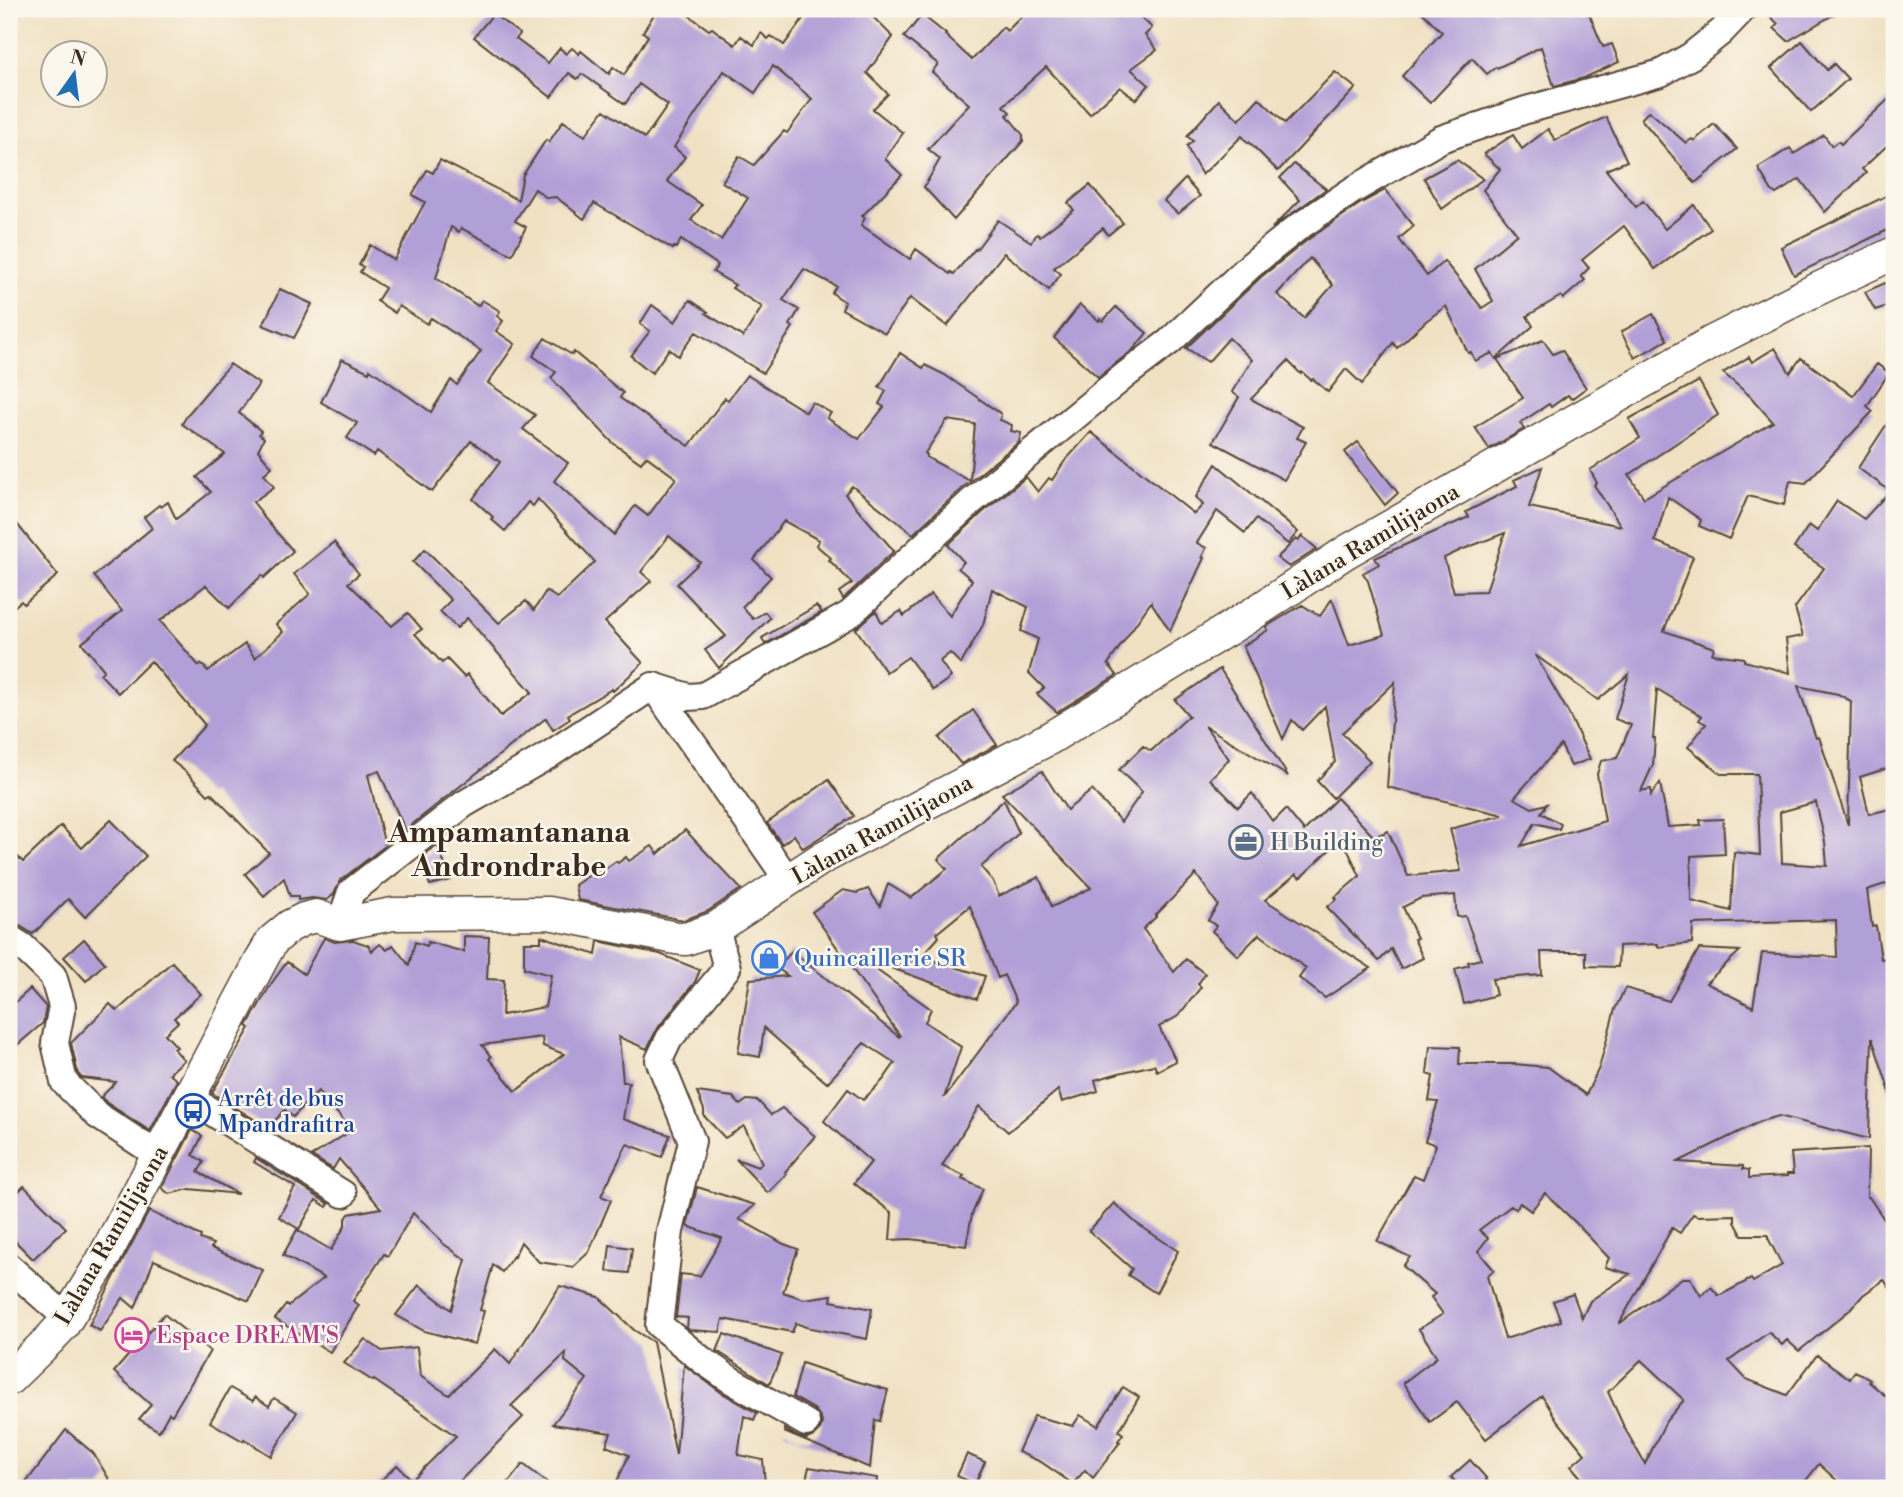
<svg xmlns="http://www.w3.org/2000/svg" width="1903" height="1497" font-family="'Libre Bodoni',serif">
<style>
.building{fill:#b19fd7;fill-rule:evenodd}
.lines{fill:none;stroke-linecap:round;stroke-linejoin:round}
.minor-casing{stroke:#564537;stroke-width:30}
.tertiary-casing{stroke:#564537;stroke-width:35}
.minor{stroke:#fff;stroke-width:26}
.tertiary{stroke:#fff;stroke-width:32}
.labels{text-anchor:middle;stroke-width:5;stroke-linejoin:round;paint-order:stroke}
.street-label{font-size:23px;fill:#3b2a1e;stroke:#fbf7ec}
.service-label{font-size:23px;fill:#4e5e75;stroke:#fbf7ec;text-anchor:start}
.shop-label{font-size:23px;fill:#366cbe;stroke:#fbf7ec;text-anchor:start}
.transit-label{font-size:23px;fill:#164399;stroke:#fbf7ec;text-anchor:start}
.hotel-label{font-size:23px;fill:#b23c85;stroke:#fbf7ec;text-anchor:start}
.district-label{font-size:30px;font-weight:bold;fill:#3b2a1e;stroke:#fbf7ec}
</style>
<rect width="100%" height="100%" fill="#fbf7ec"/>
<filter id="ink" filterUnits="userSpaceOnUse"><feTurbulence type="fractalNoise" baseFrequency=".0143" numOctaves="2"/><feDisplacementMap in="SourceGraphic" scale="14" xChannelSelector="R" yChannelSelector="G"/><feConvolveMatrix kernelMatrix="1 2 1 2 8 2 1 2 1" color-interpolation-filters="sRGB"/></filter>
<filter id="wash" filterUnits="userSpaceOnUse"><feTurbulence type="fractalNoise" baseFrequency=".00686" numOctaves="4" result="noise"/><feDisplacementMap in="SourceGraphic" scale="28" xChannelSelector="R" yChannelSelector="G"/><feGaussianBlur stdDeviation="1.57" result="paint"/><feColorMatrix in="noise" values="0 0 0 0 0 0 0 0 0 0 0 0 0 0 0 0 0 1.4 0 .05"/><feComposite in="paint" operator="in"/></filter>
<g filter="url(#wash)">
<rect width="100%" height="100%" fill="#f0e1c3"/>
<g id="blocks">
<g class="building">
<path d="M 654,9 L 680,9 L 709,30 L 712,28 L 735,45 L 741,36 L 754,45 L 761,33 L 768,39 L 771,36 L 784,45 L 810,9 L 865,9 L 893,37 L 867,73 L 888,94 L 873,109 L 903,133 L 885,159 L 902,175 L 862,216 L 865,218 L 861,225 L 910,259 L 916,249 L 950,274 L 951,272 L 954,274 L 975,249 L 976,250 L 998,220 L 1031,242 L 1037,234 L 1040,236 L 1074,210 L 1068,203 L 1090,185 L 1123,223 L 1108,235 L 1103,228 L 1054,268 L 1061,274 L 1049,290 L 1004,253 L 947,326 L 910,298 L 885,333 L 842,309 L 845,302 L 832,293 L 836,286 L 804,269 L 783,300 L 799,310 L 790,325 L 793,327 L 763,373 L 696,332 L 678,356 L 669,349 L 652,373 L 631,356 L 650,331 L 640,324 L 652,305 L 675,322 L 690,300 L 708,312 L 706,313 L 743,337 L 762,307 L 732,288 L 735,285 L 713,272 L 718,265 L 681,240 L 676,248 L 674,247 L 673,249 L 594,203 L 584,219 L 556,197 L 547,198 L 535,189 L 515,221 L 526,227 L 512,255 L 461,228 L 459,232 L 451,227 L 436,278 L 478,306 L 482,300 L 500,311 L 497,316 L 503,321 L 496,331 L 515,344 L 488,383 L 535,415 L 523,429 L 568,463 L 554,481 L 614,535 L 635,506 L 648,516 L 676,478 L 646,456 L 641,463 L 613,443 L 551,378 L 556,372 L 533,356 L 545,338 L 572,355 L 574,352 L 623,393 L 620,398 L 689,446 L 725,398 L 728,400 L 747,375 L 806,412 L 812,402 L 831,413 L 827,418 L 859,439 L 884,407 L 879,404 L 886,391 L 879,387 L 900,353 L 923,368 L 925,365 L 945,375 L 1001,414 L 1000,420 L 1012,425 L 1011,431 L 1021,433 L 1019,442 L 961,489 L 913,534 L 852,486 L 845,494 L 894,551 L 843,599 L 839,592 L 852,583 L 829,560 L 831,558 L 816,545 L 819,540 L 784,521 L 754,560 L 771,577 L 742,607 L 753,619 L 765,612 L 770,618 L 719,668 L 705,650 L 726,636 L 677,584 L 700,562 L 669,536 L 641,572 L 651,581 L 605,622 L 643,663 L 613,691 L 612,689 L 568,715 L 570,719 L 553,730 L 546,718 L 405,830 L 379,771 L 368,775 L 385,846 L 341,880 L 334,894 L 327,900 L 312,898 L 298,900 L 298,896 L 290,896 L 284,878 L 264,896 L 245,874 L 269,853 L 211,793 L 208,795 L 186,772 L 172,761 L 205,725 L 151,661 L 118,693 L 100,674 L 104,670 L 82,643 L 122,611 L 94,576 L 152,528 L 144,517 L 159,505 L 161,507 L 168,502 L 176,519 L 211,492 L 197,477 L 225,454 L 182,424 L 188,414 L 230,364 L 259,384 L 239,413 L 261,431 L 259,434 L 264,438 L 258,450 L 272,467 L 264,474 L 274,487 L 253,502 L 261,512 L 260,513 L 293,551 L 264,578 L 262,575 L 229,608 L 206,585 L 160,621 L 199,666 L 201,664 L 208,671 L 245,644 L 255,658 L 283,632 L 276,624 L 310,594 L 294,574 L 334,542 L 359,574 L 348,583 L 392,626 L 408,613 L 422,629 L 415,634 L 442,663 L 447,659 L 464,677 L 467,674 L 501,716 L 532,692 L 467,618 L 457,628 L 440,611 L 451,600 L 413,562 L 425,549 L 499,623 L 526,601 L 534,610 L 546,591 L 557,598 L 595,562 L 538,499 L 533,506 L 528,502 L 505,531 L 491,519 L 493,517 L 473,499 L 500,462 L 471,441 L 432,492 L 377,451 L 374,456 L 347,438 L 357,423 L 321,402 L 342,359 L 369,372 L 370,369 L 431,412 L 451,380 L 457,385 L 481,351 L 431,318 L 427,324 L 399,306 L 395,313 L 377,301 L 385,288 L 360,272 L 363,267 L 359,265 L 370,245 L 394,260 L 425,202 L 412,195 L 427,170 L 433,173 L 440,160 L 518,200 L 523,175 L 546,140 L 549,142 L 563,121 L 585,136 L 604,110 L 645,138 L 668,105 L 639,84 L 625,104 L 582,74 L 577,79 L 569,73 L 551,97 L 474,37 L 493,14 L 520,34 L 516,39 L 548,63 L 560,48 L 566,54 L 572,48 L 579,54 L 581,51 L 609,74 L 613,67 L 624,75 L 648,36 L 643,32 L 653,16 ZM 773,66 L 812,99 L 787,133 L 784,131 L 754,165 L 739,156 L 722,182 L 748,198 L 721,240 L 691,220 L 702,205 L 667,181 L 685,157 L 674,147 L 724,71 L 755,93 ZM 947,420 L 975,424 L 970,481 L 926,457 L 927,455 L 925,453 Z"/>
<polygon points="1029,9 1133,9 1152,28 1145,35 1157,50 1131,69 1149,85 1136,100 1120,87 1090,114 1046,67 1003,106 1010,112 1007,115 1023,135 1023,141 954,220 924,187 940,159 928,149 969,104 932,72 938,64 904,37 922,15 946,34 945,35 972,60 1003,27 1007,31"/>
<polygon points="1419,9 1587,9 1603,47 1612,44 1619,62 1584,78 1554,86 1541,47 1497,68 1496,67 1487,74 1472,58 1430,103 1402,76 1442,32"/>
<polygon points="1763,9 1843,9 1788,41 1774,28 1778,24"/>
<polygon points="1802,41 1827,70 1834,64 1848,79 1811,112 1771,68"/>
<polygon points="1335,72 1356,88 1278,171 1249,142 1248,143 1242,136 1202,175 1191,156 1187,146 1193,141 1187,136 1219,100 1239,120 1259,98 1285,123"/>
<polygon points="1894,94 1894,139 1862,169 1866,173 1825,212 1800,179 1776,194 1772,191 1758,168 1790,148 1794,154 1824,135 1832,146 1838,141 1841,144"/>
<polygon points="1649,111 1686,143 1692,139 1694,141 1714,124 1737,149 1695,183 1641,119"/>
<path d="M 1606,117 L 1627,161 L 1606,170 L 1636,207 L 1643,201 L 1665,229 L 1694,205 L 1711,229 L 1655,269 L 1624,226 L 1582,260 L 1589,268 L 1581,276 L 1585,280 L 1563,299 L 1561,296 L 1527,316 L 1533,326 L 1496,359 L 1492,353 L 1475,361 L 1471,352 L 1468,353 L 1446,306 L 1426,321 L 1397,348 L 1393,343 L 1362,384 L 1346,369 L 1328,392 L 1313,379 L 1311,380 L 1302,372 L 1301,374 L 1288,361 L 1251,399 L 1303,427 L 1297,438 L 1306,442 L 1284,480 L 1213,442 L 1239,397 L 1232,392 L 1252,360 L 1229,338 L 1208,362 L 1186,348 L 1261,277 L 1306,241 L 1361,203 L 1385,190 L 1414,226 L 1399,239 L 1427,276 L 1444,261 L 1482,308 L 1493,301 L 1475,269 L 1517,234 L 1483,190 L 1500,169 L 1484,154 L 1513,135 L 1522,149 L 1548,129 L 1555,140 ZM 1310,258 L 1333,285 L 1304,318 L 1277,294 Z"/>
<polygon points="1457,160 1483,179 1442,209 1424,178"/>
<polygon points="1294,164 1326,189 1272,228 1300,200 1280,178"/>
<polygon points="1185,179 1200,196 1178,214 1164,201"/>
<polygon points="1894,192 1894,227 1794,275 1781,247"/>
<polygon points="1885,283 1894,299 1894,304 1875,310 1865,292"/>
<polygon points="280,289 312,304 294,338 263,325"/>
<polygon points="1080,305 1099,321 1100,319 1103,321 1116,307 1147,333 1133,350 1098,377 1054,338"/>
<polygon points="1653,314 1667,340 1635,358 1621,332"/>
<polygon points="1543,340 1553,354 1562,350 1586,388 1571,399 1568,395 1551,407 1549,404 1520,423 1524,429 1489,449 1475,427 1523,398 1497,359"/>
<path d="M 1775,348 L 1790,373 L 1801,358 L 1853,396 L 1877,364 L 1889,373 L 1867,406 L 1873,411 L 1806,483 L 1790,481 L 1784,505 L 1748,496 L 1729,539 L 1699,526 L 1701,520 L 1668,497 L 1655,541 L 1693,557 L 1664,631 L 1714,648 L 1712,654 L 1744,658 L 1744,661 L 1790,673 L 1786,639 L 1803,636 L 1795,608 L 1824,568 L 1794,548 L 1809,525 L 1817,531 L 1837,501 L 1864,519 L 1890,491 L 1858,468 L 1894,413 L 1894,766 L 1860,777 L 1869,814 L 1894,808 L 1894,881 L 1867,890 L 1872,927 L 1876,926 L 1881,959 L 1889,958 L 1894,978 L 1894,1094 L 1891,1095 L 1872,1038 L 1869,1139 L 1779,1116 L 1761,1121 L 1678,1162 L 1743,1166 L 1743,1169 L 1749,1170 L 1749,1178 L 1787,1176 L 1787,1174 L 1793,1174 L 1791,1153 L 1868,1148 L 1867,1197 L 1869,1197 L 1894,1234 L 1894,1294 L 1884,1280 L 1863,1295 L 1851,1309 L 1799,1351 L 1787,1340 L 1782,1345 L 1769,1332 L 1729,1361 L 1746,1379 L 1787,1395 L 1817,1355 L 1850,1379 L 1855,1371 L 1870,1380 L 1869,1382 L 1894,1403 L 1894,1457 L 1889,1464 L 1894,1468 L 1894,1474 L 1881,1488 L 1845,1488 L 1819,1464 L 1800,1488 L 1675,1488 L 1649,1486 L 1589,1487 L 1571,1466 L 1585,1454 L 1557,1420 L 1542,1396 L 1486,1439 L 1457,1402 L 1430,1422 L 1403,1383 L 1437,1357 L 1419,1329 L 1443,1314 L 1431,1297 L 1435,1294 L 1403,1266 L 1410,1257 L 1377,1241 L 1414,1175 L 1423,1179 L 1436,1145 L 1425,1141 L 1438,1102 L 1429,1101 L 1433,1076 L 1427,1074 L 1430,1046 L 1460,1047 L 1459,1064 L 1514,1064 L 1548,1067 L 1586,1095 L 1599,1068 L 1615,1009 L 1625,988 L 1669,1001 L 1699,949 L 1740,951 L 1706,983 L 1753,1007 L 1762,953 L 1837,957 L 1836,920 L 1693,924 L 1692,943 L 1658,947 L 1658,944 L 1619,946 L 1618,967 L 1586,966 L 1586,952 L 1541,952 L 1542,975 L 1492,979 L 1496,995 L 1464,1004 L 1455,969 L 1469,965 L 1468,962 L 1481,959 L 1465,916 L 1457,917 L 1455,895 L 1421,898 L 1403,907 L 1417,938 L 1414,939 L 1423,958 L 1401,969 L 1391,949 L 1379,961 L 1327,907 L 1337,899 L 1335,897 L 1360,876 L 1342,838 L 1300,878 L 1296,874 L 1265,900 L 1371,968 L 1325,998 L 1299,978 L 1306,968 L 1259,934 L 1238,956 L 1212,931 L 1216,926 L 1208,920 L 1218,905 L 1196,874 L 1155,916 L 1156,917 L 1143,929 L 1174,972 L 1186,959 L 1205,974 L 1198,984 L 1201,987 L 1178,1016 L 1159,1027 L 1176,1061 L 1157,1071 L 1154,1065 L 1119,1073 L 1095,1080 L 1098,1091 L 1062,1102 L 1058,1090 L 1008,1132 L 979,1106 L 942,1166 L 964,1176 L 962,1179 L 983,1189 L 972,1214 L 966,1246 L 910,1239 L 890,1240 L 892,1213 L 854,1183 L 871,1162 L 824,1121 L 848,1089 L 863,1100 L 883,1080 L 895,1063 L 864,1043 L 827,1083 L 764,1028 L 760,1057 L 738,1053 L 750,979 L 788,976 L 777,968 L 792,951 L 899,1037 L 900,1036 L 812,912 L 843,890 L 857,893 L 868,889 L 880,906 L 888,884 L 911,898 L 947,869 L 938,859 L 1004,800 L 1019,833 L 981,867 L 993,881 L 999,896 L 1039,877 L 1052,907 L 1091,888 L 1002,794 L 1042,771 L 1067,810 L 1092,790 L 1121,822 L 1142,792 L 1119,770 L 1143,746 L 1151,751 L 1189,716 L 1175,700 L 1220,669 L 1288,776 L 1205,726 L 1229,759 L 1210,779 L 1238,807 L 1252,793 L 1273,822 L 1286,809 L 1304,831 L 1337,798 L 1374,837 L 1388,831 L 1408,876 L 1461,871 L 1450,829 L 1503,815 L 1387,787 L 1395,682 L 1342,733 L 1370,761 L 1333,798 L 1317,781 L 1335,762 L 1325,706 L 1302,730 L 1292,720 L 1283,739 L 1243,646 L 1268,630 L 1266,627 L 1302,605 L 1320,616 L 1332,599 L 1349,645 L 1384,635 L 1368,581 L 1363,573 L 1379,564 L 1375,558 L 1469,517 L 1466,512 L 1517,486 L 1514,480 L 1542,467 L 1529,507 L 1621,526 L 1594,485 L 1597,483 L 1590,470 L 1640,438 L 1629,419 L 1699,381 L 1718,415 L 1629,475 L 1644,498 L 1773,422 L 1750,396 L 1723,373 L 1749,357 L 1752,362 ZM 1505,533 L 1486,591 L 1454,592 L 1444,558 L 1461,550 ZM 1535,655 L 1598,700 L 1629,674 L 1615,719 L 1631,725 L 1617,758 L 1601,761 L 1597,774 L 1605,821 L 1521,846 L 1535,823 L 1559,829 L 1561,824 L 1541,813 L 1547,804 L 1532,808 L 1514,798 L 1561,745 L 1571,766 L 1590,759 L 1568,712 ZM 1798,686 L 1838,694 L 1851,701 L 1848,825 L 1819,737 L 1816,738 ZM 1657,689 L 1702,716 L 1699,720 L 1706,724 L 1688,747 L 1721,774 L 1757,774 L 1760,855 L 1734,852 L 1731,911 L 1691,901 L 1691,856 L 1725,854 L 1723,819 L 1700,820 L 1701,825 L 1668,827 L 1660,783 L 1651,795 L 1651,789 L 1641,791 L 1653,765 L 1655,738 L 1653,738 ZM 1816,802 L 1825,842 L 1827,866 L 1782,863 L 1780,812 ZM 970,906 L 998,978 L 1004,975 L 1016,1002 L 944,1098 L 961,1047 L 925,1022 L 931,1009 L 860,958 L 861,957 L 977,999 L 985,976 L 921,957 L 939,937 L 937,933 ZM 1545,1193 L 1575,1222 L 1609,1258 L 1605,1267 L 1630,1274 L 1590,1301 L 1582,1318 L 1573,1294 L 1553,1301 L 1561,1321 L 1505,1339 L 1487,1276 L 1494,1270 L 1478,1251 L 1488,1238 L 1479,1230 L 1511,1206 L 1516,1209 L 1520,1203 L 1531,1211 ZM 1693,1214 L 1697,1216 L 1735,1215 L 1735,1222 L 1742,1235 L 1768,1235 L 1768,1238 L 1782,1265 L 1753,1282 L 1751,1279 L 1719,1296 L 1711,1287 L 1701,1296 L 1690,1278 L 1682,1278 L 1619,1324 L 1672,1228 L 1680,1233 ZM 1641,1360 L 1684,1400 L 1666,1421 L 1645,1464 L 1624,1427 L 1608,1392 Z"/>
<polygon points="1091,432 1194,514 1203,505 1196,497 1216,464 1298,532 1288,544 1256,519 1245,533 1217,511 1197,543 1206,548 1202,557 1204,558 1170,631 1151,602 1108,664 1117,675 1057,712 1037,694 1044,688 1029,673 1038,639 1021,631 1028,607 992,589 983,625 961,664 950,653 940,661 951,677 933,690 908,657 886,672 856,629 876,611 882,623 901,611 904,616 931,594 950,616 972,580 958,568 964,562 948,545 982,513 1026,477 1038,492 1049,478 1052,480 1064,462"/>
<polygon points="1358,442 1398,493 1385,505 1345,452"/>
<polygon points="9,514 58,575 24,604 21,601 9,611"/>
<polygon points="1302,536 1317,549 1289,567 1277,558 1296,539 1298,541"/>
<polygon points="816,606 822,612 765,644 762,638"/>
<polygon points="973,710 997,745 961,764 939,738"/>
<polygon points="829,780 854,816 803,848 794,835 782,844 767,823"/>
<polygon points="111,820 146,856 85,917 68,899 33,934 17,924 9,916 9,848 23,862 61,826 82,848"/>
<polygon points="685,830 741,889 708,911 684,920 578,900 575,885 591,874 594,877 616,861 618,863 626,857 629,861 652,846 658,854"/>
<polygon points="437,845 451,880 430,885 419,859"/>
<path d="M 464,936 L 489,937 L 487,979 L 504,980 L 502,1015 L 545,1007 L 551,975 L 524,968 L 524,942 L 541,942 L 541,936 L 596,955 L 598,941 L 660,954 L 700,970 L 695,982 L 657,1029 L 647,1049 L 619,1037 L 623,1082 L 629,1082 L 623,1119 L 670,1135 L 662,1157 L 627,1144 L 601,1196 L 611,1200 L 589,1252 L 573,1267 L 539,1262 L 521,1242 L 514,1257 L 513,1256 L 502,1272 L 493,1265 L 480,1310 L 484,1311 L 475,1344 L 424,1331 L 396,1315 L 419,1285 L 451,1310 L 466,1260 L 441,1242 L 442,1241 L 413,1213 L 388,1256 L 384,1254 L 353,1301 L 359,1305 L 330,1352 L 275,1319 L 286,1305 L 288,1306 L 324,1278 L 283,1255 L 297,1230 L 331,1250 L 345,1226 L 345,1220 L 349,1214 L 381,1208 L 339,1159 L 333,1169 L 312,1156 L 352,1130 L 318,1091 L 293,1117 L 285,1110 L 268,1128 L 212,1093 L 250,1028 L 247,1026 L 271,984 L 287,962 L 304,974 L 324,938 L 335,942 L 353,940 L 368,945 L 372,951 L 380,944 L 387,950 L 393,945 L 409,965 L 415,942 L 427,946 L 428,942 L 464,952 ZM 542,1037 L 543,1046 L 564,1054 L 516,1091 L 489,1059 L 491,1057 L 482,1045 Z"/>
<polygon points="84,939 105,963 86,981 64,957"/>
<polygon points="172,962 201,994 174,1018 178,1022 165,1034 177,1047 174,1049 184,1060 169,1074 177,1080 150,1131 107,1103 101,1097 116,1082 82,1078 78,1074 71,1043 110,1004 117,1011"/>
<polygon points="30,989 46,1007 43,1023 9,1052 9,1008"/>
<polygon points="697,1092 733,1097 740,1105 747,1100 758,1101 771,1115 782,1108 815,1136 785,1172 787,1174 768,1193 736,1159 758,1167 762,1163 744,1126 725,1138 704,1116 704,1110"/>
<polygon points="192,1130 202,1136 193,1155 204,1162 198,1172 238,1194 190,1189 169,1194 162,1188"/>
<polygon points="256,1158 329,1204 327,1207 316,1200 299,1229 279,1217 295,1187 254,1162"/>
<polygon points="24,1186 66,1228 33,1259 9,1235 9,1188 17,1193"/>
<polygon points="697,1187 755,1205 739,1219 784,1244 798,1249 783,1292 804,1299 832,1295 831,1301 872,1309 867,1339 806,1327 796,1323 792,1332 723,1319 720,1332 690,1330 687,1328 688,1318 676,1317 681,1274 700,1276 722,1238 687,1226"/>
<polygon points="1114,1203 1136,1223 1178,1251 1156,1293 1128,1275 1132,1269 1089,1231"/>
<polygon points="149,1211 201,1236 200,1239 213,1244 211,1248 263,1270 249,1301 154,1260 135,1308 123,1298 100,1331 89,1325"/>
<polygon points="610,1245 632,1248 629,1273 607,1271"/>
<polygon points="560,1286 599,1297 634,1330 653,1342 676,1455 684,1365 722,1393 757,1413 754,1420 744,1416 738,1455 763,1460 765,1484 734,1487 734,1488 614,1488 629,1455 606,1446 611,1433 553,1424 587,1379 565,1361 566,1353 511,1406 523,1417 453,1488 373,1488 397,1465 412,1480 456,1436 374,1380 373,1381 344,1363 365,1339 382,1351 417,1347 420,1376 449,1395 495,1349 510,1364"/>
<polygon points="164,1314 210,1351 172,1415 169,1413 159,1431 139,1419 151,1405 114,1372"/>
<polygon points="724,1334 782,1355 769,1384 717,1351"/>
<polygon points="802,1363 852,1380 888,1390 880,1421 875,1420 870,1468 784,1432 784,1429 798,1437 807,1439 814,1436 820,1430 822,1422 819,1415 814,1409 793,1397"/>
<polygon points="1123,1387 1139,1397 1119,1431 1123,1434 1118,1441 1120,1442 1093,1478 1085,1470 1073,1484 1041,1462 1018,1452 1034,1416 1073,1426 1080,1415 1098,1426"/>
<polygon points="230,1388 253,1401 255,1397 269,1406 274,1398 297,1412 271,1456 244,1439 243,1441 210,1422"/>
<polygon points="66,1430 93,1453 109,1479 101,1488 22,1488"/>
<polygon points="967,1454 985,1462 975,1484 957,1476"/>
<polygon points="1470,1460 1487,1479 1486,1480 1492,1488 1461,1488 1451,1477"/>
<polygon points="523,1464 554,1488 504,1488"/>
<polygon points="809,1467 877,1478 876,1488 804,1488"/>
</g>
</g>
</g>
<g filter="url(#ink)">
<use href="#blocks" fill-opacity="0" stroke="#564537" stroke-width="2"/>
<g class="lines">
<g class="minor-casing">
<g id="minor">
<polyline points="653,686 788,880"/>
<polyline points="340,924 351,892 464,804 549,755 653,686 688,697 703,696 850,614 972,501 1128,373 1169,342 1251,265 1297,228 1353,190 1441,139 1526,110 1661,73 1691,56 1721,32 1743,9"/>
<polyline points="716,928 727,968 669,1039 659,1060 692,1141 670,1231 659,1325 702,1360 731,1380 806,1423"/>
<polyline points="9,938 22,946 53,976 62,1006 55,1043 64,1082 97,1115 158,1155"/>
<polyline points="188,1097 343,1194"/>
<polyline points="9,1267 67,1318"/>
</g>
</g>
<g class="tertiary-casing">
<polyline id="tertiary" points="9,1379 49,1340 63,1325 101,1263 264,955 272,941 290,926 304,919 316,916 340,924 393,914 549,913 676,938 686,939 716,928 822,858 1050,738 1251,615 1346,552 1714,341 1805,295 1894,253"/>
</g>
<use href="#minor" class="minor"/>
<use href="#tertiary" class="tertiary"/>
</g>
</g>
<defs>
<g id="office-ring" transform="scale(1.75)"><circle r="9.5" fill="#fbf7ec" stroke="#5c6f8a" stroke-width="1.5"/><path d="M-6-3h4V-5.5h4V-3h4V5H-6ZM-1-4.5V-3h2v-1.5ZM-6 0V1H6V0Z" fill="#5c6f8a"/></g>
<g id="shop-ring" transform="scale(1.75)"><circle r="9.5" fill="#fbf7ec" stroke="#3f7fe0" stroke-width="1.5"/><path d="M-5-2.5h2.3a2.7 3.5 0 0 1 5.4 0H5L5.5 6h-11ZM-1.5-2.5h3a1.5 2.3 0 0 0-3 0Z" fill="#3f7fe0"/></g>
<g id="bus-ring" transform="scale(1.75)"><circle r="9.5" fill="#fbf7ec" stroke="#1a4fb4" stroke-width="1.5"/><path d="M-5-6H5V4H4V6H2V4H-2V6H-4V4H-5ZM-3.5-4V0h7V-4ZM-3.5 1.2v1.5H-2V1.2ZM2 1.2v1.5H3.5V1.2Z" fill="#1a4fb4"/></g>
<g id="hotel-ring" transform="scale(1.75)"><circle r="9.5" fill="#fbf7ec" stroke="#d1479c" stroke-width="1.5"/><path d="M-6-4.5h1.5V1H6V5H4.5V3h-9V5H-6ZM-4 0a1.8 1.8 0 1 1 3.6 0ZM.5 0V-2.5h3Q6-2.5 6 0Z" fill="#d1479c"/></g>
</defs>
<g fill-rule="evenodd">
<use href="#office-ring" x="1246" y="842"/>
<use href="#shop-ring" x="769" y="958"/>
<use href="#bus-ring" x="193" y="1111"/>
<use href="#hotel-ring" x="132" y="1335"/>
</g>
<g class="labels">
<g class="street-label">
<text transform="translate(1370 541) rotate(-31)" y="8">Làlana Ramilijaona</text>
<text transform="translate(882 829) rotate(-29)" y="8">Làlana Ramilijaona</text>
<text transform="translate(111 1235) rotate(-60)" y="8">Làlana Ramilijaona</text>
</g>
<g class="service-label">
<text x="1270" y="850">H Building</text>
</g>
<g class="shop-label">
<text x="794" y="966">Quincaillerie SR</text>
</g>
<g class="transit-label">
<text x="218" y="1106">Arrêt de bus<tspan x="218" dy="26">Mpandrafitra</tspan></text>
</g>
<g class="hotel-label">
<text x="156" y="1343">Espace DREAM'S</text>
</g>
<g class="district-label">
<text x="509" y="842">Ampamantanana<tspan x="509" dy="34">Androndrabe</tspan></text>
</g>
</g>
<rect width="1903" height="1497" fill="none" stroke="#fbf7ec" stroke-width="35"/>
<g transform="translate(74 74) rotate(14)"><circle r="33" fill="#fbf7ec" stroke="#aea59a" stroke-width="2"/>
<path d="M0-5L12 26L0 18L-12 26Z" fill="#1f6fb2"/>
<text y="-10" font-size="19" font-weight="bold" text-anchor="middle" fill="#3b2a1e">N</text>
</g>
</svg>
